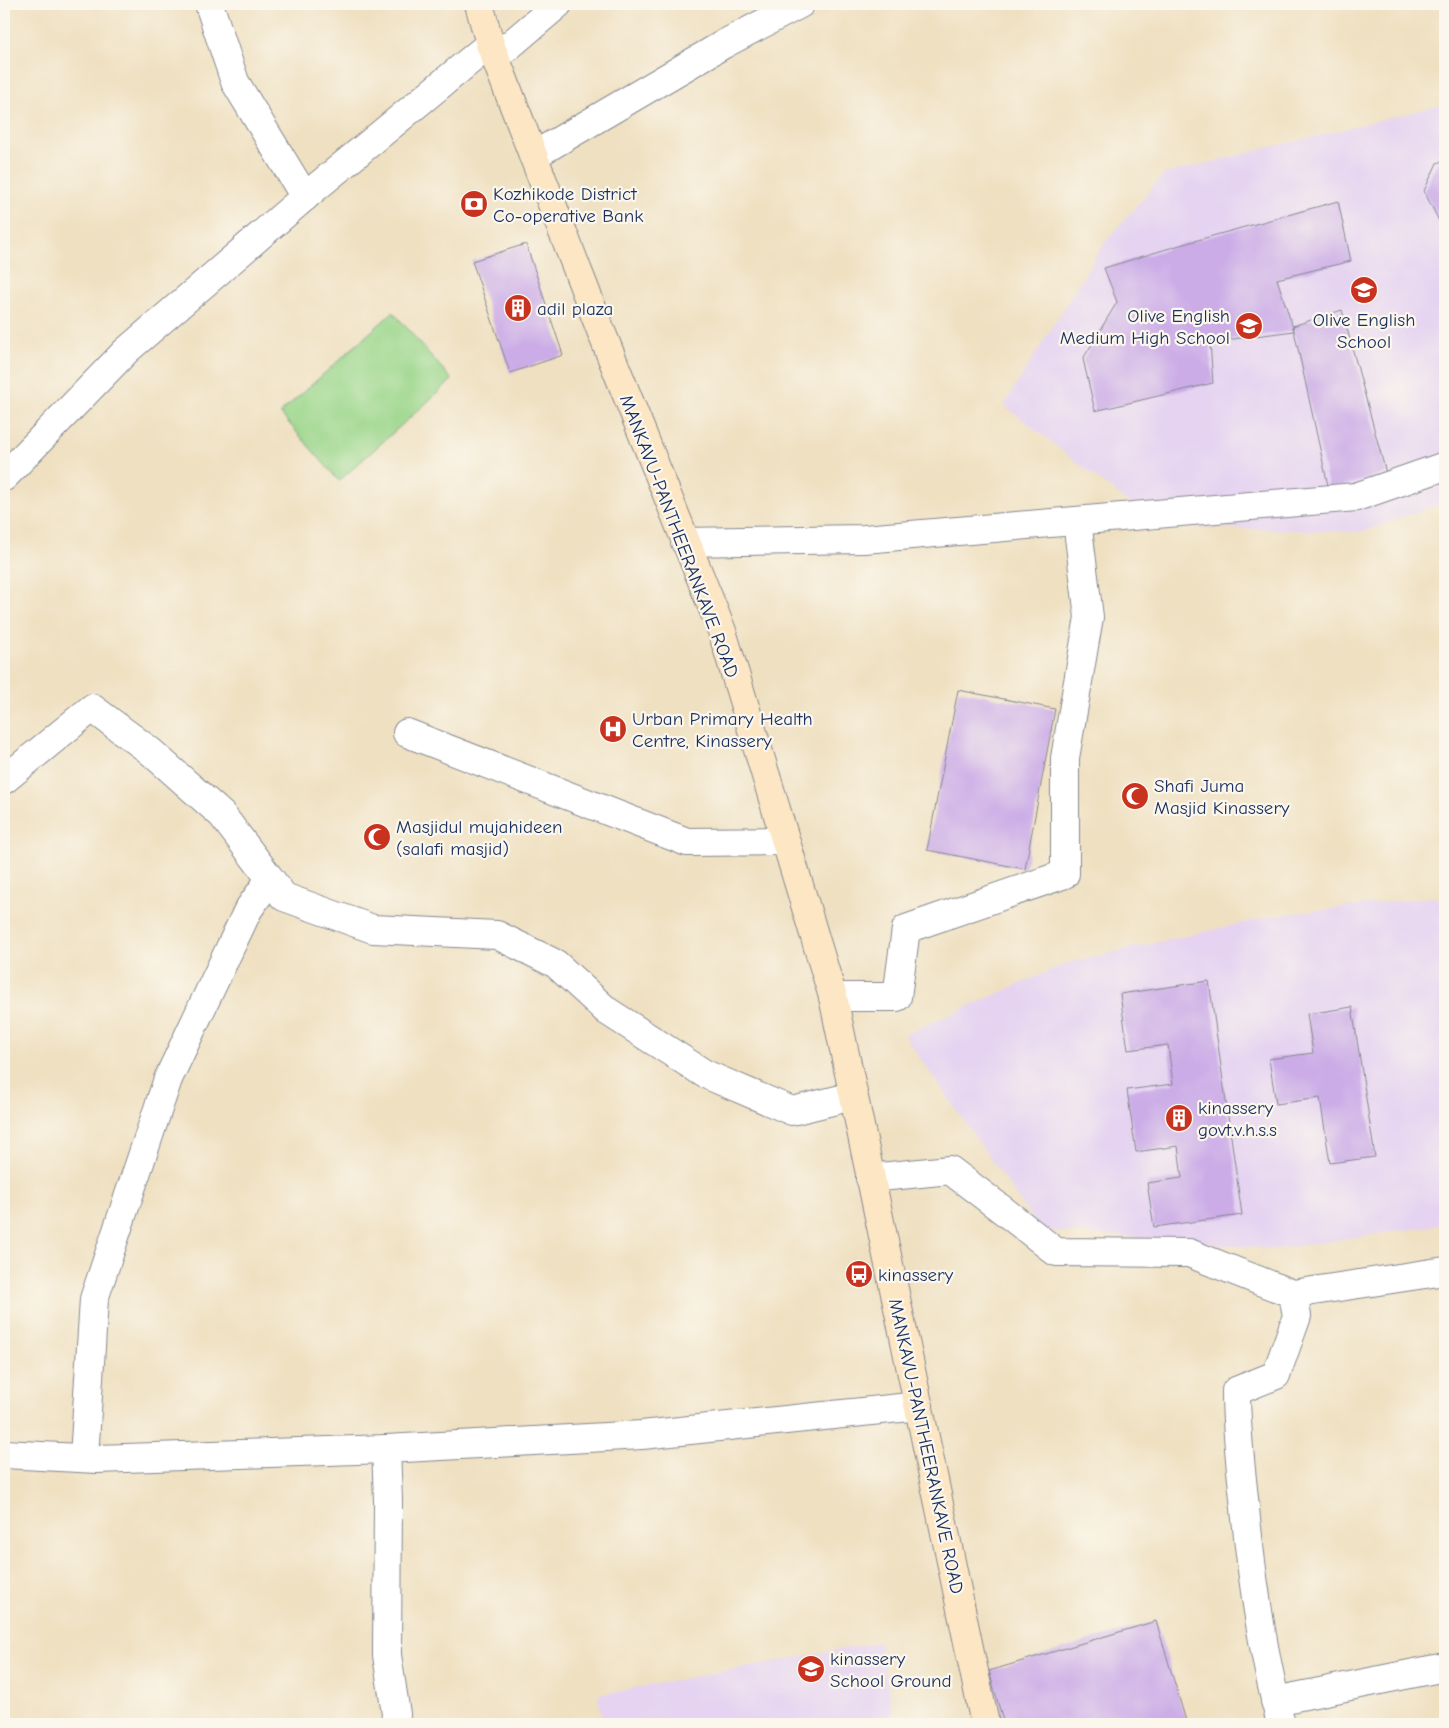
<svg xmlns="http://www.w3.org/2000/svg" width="1449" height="1728" font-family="'Comic Neue',sans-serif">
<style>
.built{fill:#e5d3f1}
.green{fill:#99d589;stroke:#5a8274}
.building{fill:#cbace7}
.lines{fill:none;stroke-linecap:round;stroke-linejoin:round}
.street-casing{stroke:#858890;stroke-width:30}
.secondary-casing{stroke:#858890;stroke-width:30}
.street{stroke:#fff;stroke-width:28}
.secondary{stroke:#fce6c4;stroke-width:28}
.labels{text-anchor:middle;stroke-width:4.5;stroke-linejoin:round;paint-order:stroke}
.poi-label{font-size:19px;fill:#1b2f5e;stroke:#fbf7ec;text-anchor:start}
.street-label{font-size:19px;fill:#1b2f5e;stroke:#fbf7ec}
</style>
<rect width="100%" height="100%" fill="#fbf7ec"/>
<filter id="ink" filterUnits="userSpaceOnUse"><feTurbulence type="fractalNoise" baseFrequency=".02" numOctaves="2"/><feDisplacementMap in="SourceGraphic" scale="10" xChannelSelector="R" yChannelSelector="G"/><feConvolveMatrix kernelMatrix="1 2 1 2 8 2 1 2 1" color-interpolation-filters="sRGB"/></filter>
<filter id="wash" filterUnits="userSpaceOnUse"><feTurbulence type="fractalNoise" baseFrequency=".0096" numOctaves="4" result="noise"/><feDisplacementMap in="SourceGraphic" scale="20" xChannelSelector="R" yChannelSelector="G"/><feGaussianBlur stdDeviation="1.12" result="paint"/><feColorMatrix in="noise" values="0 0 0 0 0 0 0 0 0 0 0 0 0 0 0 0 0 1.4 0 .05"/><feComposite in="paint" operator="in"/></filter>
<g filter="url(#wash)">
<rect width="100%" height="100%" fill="#efe0c1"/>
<g class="built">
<polygon points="1445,104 1445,502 1362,532 1158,526 1004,405 1102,246 1164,174"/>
<polygon points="1431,897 1445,901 1445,1224 1276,1249 1040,1230 904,1035 1067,963 1278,915"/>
<polygon points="879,1642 895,1724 603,1724 598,1695"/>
</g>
<polygon class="green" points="393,312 452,380 339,481 280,413"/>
<g id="blocks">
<g class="building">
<polygon points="1445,160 1445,233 1424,191 1437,163"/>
<polygon points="1338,201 1351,261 1277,279 1294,331 1210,342 1213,383 1095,411 1083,359 1117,302 1104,268 1180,245"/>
<polygon points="526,244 563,355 510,373 472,261"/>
<polygon points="1342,310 1386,473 1329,490 1293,326"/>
<polygon points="958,690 1055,709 1025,869 927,850"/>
<polygon points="1209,981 1242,1215 1154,1227 1147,1183 1182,1178 1178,1146 1136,1152 1127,1090 1173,1084 1168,1045 1128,1050 1120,994"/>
<polygon points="1352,1007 1375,1157 1330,1163 1320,1098 1276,1104 1269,1059 1313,1053 1307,1014"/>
<polygon points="1156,1621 1187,1724 1004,1724 989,1671"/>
</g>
</g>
</g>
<g filter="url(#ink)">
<use href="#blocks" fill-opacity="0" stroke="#858890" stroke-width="1"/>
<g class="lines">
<g class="street-casing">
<g id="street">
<polyline points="209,4 235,82 305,197"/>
<polyline points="496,57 558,4"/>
<polyline points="533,156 724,44 800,4"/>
<polyline points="4,477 126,351 313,190 490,44"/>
<polyline points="685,542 864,539 1356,497 1445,466"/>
<polyline points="407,733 687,842 785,841"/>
<polyline points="4,780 92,708 150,751 222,815 284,897 373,929 497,935 556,964 607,1011 705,1074 792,1111 853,1096"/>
<polyline points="833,997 897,997 906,929 1065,874 1065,758 1089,617 1077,521"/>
<polyline points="870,1178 950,1170 1004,1211 1056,1252 1189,1253 1293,1294 1445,1271"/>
<polyline points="386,1449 388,1500 387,1655 396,1714 395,1724"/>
<polyline points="4,1454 97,1459 386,1449 642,1435 919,1406"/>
<polyline points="84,1458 94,1299 168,1079 248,910 270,879"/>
<polyline points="1275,1701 1445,1667"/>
<path d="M 1281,1724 C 1262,1650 1251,1574 1244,1498 C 1240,1462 1236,1427 1236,1391 L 1276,1375 L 1297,1316 L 1293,1294"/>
</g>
</g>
<g class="secondary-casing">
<polyline id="secondary" points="479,4 490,44 603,336 722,631 833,997 985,1724"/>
</g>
<use href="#street" class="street"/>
<use href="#secondary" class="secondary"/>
</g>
</g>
<defs>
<g id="bank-disc" transform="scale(1.4375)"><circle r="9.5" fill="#c8321e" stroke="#fbf7ec"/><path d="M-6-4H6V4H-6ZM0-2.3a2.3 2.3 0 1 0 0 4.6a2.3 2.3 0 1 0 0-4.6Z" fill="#fff"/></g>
<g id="school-disc" transform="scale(1.4375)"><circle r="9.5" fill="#c8321e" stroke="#fbf7ec"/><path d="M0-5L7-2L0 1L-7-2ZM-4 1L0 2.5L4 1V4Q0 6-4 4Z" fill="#fff"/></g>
<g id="building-disc" transform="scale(1.4375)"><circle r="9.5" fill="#c8321e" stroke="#fbf7ec"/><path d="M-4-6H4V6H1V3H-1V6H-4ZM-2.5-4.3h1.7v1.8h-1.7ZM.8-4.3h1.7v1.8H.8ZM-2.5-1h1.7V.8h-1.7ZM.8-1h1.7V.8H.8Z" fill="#fff"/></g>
<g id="hospital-disc" transform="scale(1.4375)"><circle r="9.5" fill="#c8321e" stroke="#fbf7ec"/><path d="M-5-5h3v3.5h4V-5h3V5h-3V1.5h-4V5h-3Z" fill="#fff"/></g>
<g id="mosque-disc" transform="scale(1.4375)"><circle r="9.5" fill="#c8321e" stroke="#fbf7ec"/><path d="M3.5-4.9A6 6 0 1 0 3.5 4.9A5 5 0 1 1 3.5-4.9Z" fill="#fff"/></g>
<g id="bus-disc" transform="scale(1.4375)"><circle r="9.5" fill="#c8321e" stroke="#fbf7ec"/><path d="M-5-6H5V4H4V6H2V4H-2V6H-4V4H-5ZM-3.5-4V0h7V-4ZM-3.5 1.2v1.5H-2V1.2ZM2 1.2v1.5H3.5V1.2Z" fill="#fff"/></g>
</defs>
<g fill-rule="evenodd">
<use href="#bank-disc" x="474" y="204"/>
<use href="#school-disc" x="1364" y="290"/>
<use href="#building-disc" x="518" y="308"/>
<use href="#school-disc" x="1249" y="326"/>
<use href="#hospital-disc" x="613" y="729"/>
<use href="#mosque-disc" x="1135" y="796"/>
<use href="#mosque-disc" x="377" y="837"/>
<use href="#building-disc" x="1179" y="1118"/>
<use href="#bus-disc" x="859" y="1274"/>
<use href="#school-disc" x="811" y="1669"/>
</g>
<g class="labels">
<g class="poi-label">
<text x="493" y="200">Kozhikode District<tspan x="493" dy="22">Co-operative Bank</tspan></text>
<text x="537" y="315">adil plaza</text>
<text x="1230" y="322" text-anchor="end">Olive English<tspan x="1230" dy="22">Medium High School</tspan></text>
<text x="1364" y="326" text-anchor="middle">Olive English<tspan x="1364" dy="22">School</tspan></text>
<text x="632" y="725">Urban Primary Health<tspan x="632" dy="22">Centre, Kinassery</tspan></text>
<text x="1154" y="792">Shafi Juma<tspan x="1154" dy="22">Masjid Kinassery</tspan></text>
<text x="396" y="833">Masjidul mujahideen<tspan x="396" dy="22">(salafi masjid)</tspan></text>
<text x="1198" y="1114">kinassery<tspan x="1198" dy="22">govt.v.h.s.s</tspan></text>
<text x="878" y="1281">kinassery</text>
<text x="830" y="1665">kinassery<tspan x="830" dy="22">School Ground</tspan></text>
</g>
<g class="street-label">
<text transform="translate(680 536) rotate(69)" y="7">MANKAVU-PANTHEERANKAVE ROAD</text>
<text transform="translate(927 1446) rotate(78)" y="7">MANKAVU-PANTHEERANKAVE ROAD</text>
</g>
</g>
<rect width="1449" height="1728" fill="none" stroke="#fbf7ec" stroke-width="20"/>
</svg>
